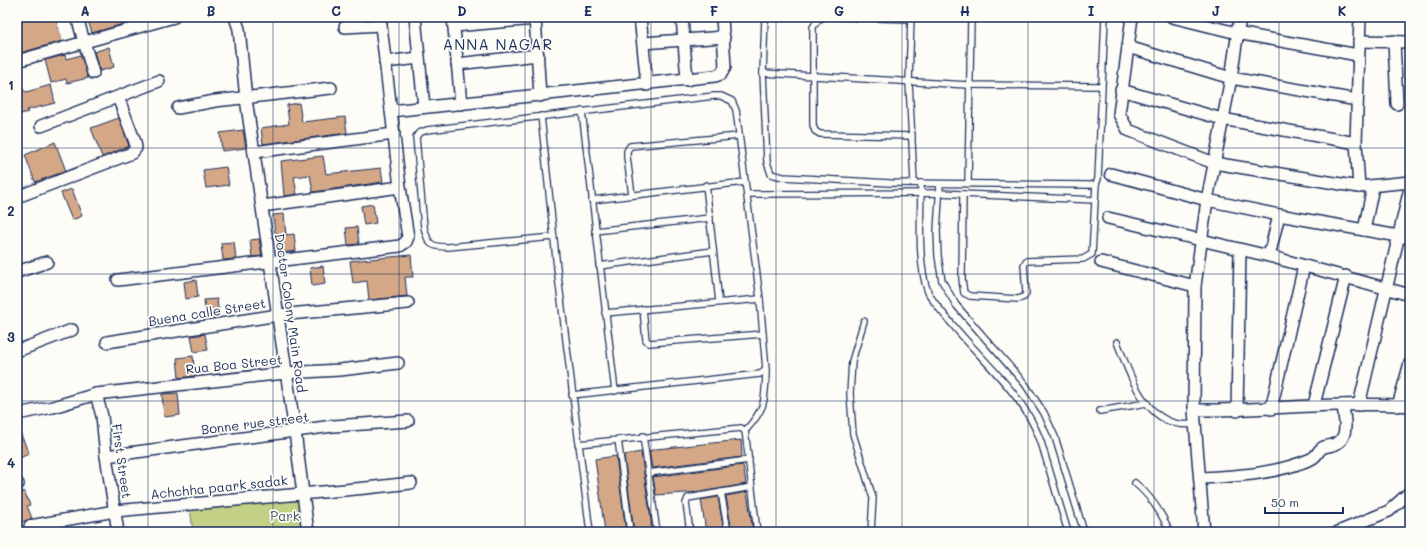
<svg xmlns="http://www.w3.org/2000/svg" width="1427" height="549" font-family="Mali,sans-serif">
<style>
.green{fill:#c2d185;stroke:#6e8072}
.building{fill:#d4a786;stroke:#1b2f5e}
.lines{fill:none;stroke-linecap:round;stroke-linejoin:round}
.lane-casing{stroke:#1b2f5e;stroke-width:8}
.street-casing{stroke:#1b2f5e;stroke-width:14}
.lane{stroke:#fdfcf7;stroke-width:5.5}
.street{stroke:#fdfcf7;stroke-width:11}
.grid{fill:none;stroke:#1b2f5e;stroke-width:1;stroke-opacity:0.55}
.labels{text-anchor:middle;stroke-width:3.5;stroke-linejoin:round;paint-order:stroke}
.street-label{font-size:13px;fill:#1b2f5e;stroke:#fdfcf7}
.park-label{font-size:13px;fill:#455868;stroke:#fdfcf7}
.quarter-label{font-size:15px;letter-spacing:1px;fill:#1b2f5e;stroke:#fdfcf7}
.neatline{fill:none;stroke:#1b2f5e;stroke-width:1.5}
.grid-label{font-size:13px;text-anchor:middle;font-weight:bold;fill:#1b2f5e}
</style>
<rect width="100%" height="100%" fill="#fdfcf7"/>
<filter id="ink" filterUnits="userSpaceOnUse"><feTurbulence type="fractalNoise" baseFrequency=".025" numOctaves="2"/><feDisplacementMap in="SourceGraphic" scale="8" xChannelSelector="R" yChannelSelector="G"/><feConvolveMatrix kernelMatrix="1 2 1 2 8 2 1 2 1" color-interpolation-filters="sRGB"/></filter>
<g filter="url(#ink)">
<polygon class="green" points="300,499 304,532 193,532 190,508"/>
<g class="building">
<polygon points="17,17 55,17 62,41 17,54 17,36 20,35"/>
<polygon points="87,17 148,17 92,33"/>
<polygon points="109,47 114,67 100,71 94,52"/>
<polygon points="65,55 66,59 81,55 88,78 67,83 66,79 51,83 45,60"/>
<polygon points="17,83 26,92 51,85 55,103 27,110 28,112 17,115"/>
<polygon points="299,103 302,122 345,117 347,133 263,144 261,128 289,124 287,105"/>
<polygon points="119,118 129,146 102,157 91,128"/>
<polygon points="243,130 246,148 222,151 220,133"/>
<polygon points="55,142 66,171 35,182 25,155"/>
<polygon points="323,156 326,174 381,168 383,182 313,192 310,175 294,177 297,194 284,196 281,161"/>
<polygon points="226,167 229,185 206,188 203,170"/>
<polygon points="72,189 82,216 72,220 61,193"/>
<polygon points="373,204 376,223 364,225 361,206"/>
<polygon points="284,214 286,235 294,234 296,251 281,253 278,233 275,233 273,215"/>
<polygon points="357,227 359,244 348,245 346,228"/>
<polygon points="259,239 262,256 252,257 250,240"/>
<polygon points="234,242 236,259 223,260 221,243"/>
<polygon points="411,255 413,277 405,277 407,296 369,300 367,281 353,283 350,261"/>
<polygon points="323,266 325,284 312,286 310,268"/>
<polygon points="196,280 198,297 186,299 184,282"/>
<polygon points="217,299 219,316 206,318 204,300"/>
<polygon points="205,334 208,350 194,352 191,336"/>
<polygon points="193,356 195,376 179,378 177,358"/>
<polygon points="178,393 180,415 164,417 162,394"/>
<polygon points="17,425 29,454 17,459"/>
<polygon points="741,440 742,457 652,468 649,451 656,449"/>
<polygon points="641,452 644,474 653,532 634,532 624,455"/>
<polygon points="616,456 626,532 605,532 595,459"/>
<polygon points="743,465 746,484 700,492 656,495 653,477"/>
<polygon points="24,491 30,505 27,506 32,518 17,524 17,495"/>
<polygon points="747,492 753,532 732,532 726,496"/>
<polygon points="718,497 724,532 706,532 701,500"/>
</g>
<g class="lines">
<g class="lane-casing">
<g id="lane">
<polyline points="765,17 763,73 767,162 771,174 783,177 890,183 1090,185 1096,184 1098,179 1105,17"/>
<polyline points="824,17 818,20 813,27 813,125 815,131 820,134 912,136"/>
<polyline points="843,17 911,19"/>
<polyline points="911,17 909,82 914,182"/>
<polyline points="763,73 968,85 1101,86"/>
<polyline points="582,111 615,391"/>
<polyline points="541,116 557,268 590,532"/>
<path d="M 921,183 C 921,213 917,265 928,292 C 934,304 944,314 952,324 C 983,362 1024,394 1041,442 L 1068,532"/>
<polyline points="968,183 971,17"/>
<polyline points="940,184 937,231 938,256 942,281 956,305 1025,384 1044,413 1055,437 1084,532"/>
<polyline points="706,185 719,302"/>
<polyline points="748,194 939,193 1095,200"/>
<polyline points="963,194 962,279 964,293 970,296 1018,299 1024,297 1026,293 1024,265 1026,261 1083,259 1092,254 1096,184"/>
<polyline points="632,195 627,157 627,151 630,146 739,136"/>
<polyline points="592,200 745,182"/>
<polyline points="595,231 710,218"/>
<path d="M 553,237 L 448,247 C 430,247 428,244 424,227 L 416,137 L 419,133 L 427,130 L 714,96 L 721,96 L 732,101 L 736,110 L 760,299 L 766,370 L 760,374 L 572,395"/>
<polyline points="599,266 713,251"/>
<polyline points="643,309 646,340 649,343 763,334"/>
<polyline points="605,313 760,299"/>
<polyline points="864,321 852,361 850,394 853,434 873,498 871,532"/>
<path d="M 1117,342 C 1131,377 1147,431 1195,424"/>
<polyline points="1100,411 1147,403"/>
<path d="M 745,431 C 766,408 765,401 766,371"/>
<polyline points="643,436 657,532"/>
<polyline points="618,439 630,532"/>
<polyline points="578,444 741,428 745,431 746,438 757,532"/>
<polyline points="648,473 749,460"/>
<path d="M 1135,483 C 1151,496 1162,514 1170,532"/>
<polyline points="721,492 728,532"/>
<polyline points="690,532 686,503 688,498 752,487"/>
</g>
</g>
<g class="street-casing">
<g id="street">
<polyline points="77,17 93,73"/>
<polyline points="235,17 239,29 246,99 295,432 308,532"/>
<polyline points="415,17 424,107"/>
<polyline points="453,17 461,104"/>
<polyline points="535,17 540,96"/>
<polyline points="640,17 647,85"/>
<polyline points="682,17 687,80"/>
<polyline points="1132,17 1119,114 1128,130 1214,163 1359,187 1410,182"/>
<polyline points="1172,17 1237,33 1358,55"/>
<polyline points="454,26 536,19"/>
<polyline points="345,27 381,25"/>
<polyline points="1359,41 1410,42"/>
<polyline points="1394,41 1397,104"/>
<polyline points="643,43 724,37"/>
<polyline points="1128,47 1231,78 1357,100"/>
<polyline points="17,61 174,17"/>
<polyline points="385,62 419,58"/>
<polyline points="457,64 538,55"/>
<polyline points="1121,90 1222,119 1356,143"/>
<polyline points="178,108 215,101 331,88"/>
<polyline points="391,111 715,76 721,74 725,67 722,17"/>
<polyline points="41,126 159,81"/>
<polyline points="254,152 394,134"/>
<polyline points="1111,174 1207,200 1279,215 1410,238"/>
<polyline points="1359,187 1356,143 1360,17"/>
<polyline points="17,197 132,153 136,148 135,142 118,97"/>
<polyline points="262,206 400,187"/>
<polyline points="1108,218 1269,256 1410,295"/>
<polyline points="1364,230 1373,187"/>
<polyline points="1269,256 1279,215"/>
<polyline points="1101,262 1195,286"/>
<polyline points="17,272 47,262"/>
<polyline points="118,280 400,246 406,242 408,237 400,187 380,17"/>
<polyline points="107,342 278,315 408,303"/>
<polyline points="17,351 72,330"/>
<polyline points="96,394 102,416 106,456 118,532"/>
<polyline points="1314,405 1346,276"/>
<polyline points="1359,405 1410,188"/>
<polyline points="1398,406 1410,363"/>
<polyline points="1271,409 1304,266"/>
<path d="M 1194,410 C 1266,411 1338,401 1410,406"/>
<polyline points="1237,411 1240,250"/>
<polyline points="17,414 53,407 96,394 285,373 340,370 398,363"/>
<polyline points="106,456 333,426 408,421"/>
<path d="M 1201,478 C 1238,476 1276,474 1311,459 C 1318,456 1318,449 1324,447 C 1330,445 1336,446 1341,440 C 1348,431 1344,416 1343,405"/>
<polyline points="17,485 18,484"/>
<polyline points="30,526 115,511 366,488 411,483"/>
<polyline points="1204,532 1194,410 1195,286 1207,200 1231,78 1240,17"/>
<polyline points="1338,532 1389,511 1410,492"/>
</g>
</g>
<use href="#lane" class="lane"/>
<use href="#street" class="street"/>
</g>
</g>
<path class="grid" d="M 148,17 L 148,532M 273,17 L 273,532M 399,17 L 399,532M 525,17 L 525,532M 651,17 L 651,532M 776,17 L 776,532M 902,17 L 902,532M 1028,17 L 1028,532M 1154,17 L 1154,532M 1279,17 L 1279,532M 17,148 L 1410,148M 17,274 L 1410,274M 17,401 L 1410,401"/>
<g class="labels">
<g class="street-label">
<text transform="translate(207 312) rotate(-9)" y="5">Buena calle Street</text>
<text transform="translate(291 313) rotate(82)" y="5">Doctor Colony Main Road</text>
<text transform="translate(234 364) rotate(-6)" y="5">Rua Boa Street</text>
<text transform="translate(255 423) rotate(-7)" y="5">Bonne rue street</text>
<text transform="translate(122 461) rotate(82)" y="5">First Street</text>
<text transform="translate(219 487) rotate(-6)" y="5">Achchha paark sadak</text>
</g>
<g class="park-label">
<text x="285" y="521">Park</text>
</g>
<g class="quarter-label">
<text x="498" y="50">ANNA NAGAR</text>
</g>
</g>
<rect width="1427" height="549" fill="none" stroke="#fdfcf7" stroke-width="44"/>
<path d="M1265 507v6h78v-6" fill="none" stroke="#1b2f5e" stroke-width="2"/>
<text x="1271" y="507" font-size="12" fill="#1b2f5e" stroke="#fdfcf7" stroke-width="3" paint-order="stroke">50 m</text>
<rect x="22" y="22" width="1383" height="505" class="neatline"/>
<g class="grid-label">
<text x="85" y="16">A</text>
<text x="211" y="16">B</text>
<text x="336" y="16">C</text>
<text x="462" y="16">D</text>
<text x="588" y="16">E</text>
<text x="714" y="16">F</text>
<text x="839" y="16">G</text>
<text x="965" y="16">H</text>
<text x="1091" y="16">I</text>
<text x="1216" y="16">J</text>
<text x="1342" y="16">K</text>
<text x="11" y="90">1</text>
<text x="11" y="216">2</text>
<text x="11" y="342">3</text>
<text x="11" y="468">4</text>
</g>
</svg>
